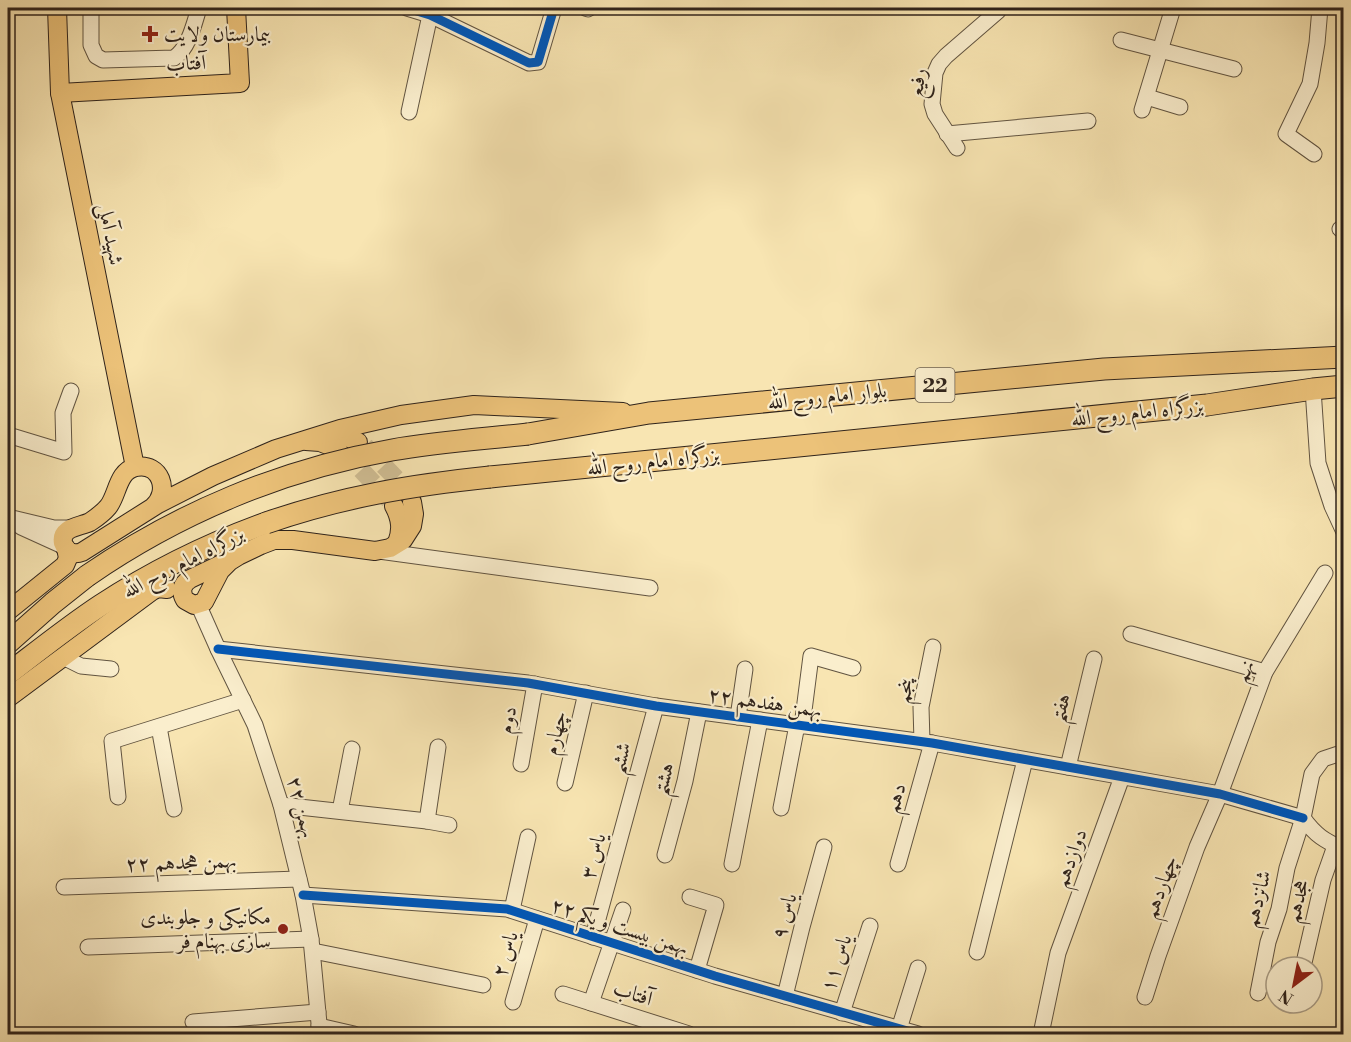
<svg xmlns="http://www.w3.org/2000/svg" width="1351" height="1042" font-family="'Libre Bodoni',Amiri,serif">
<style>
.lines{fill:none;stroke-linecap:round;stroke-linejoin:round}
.major-tunnel{stroke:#d0be94;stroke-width:18;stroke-dasharray:18 9;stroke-linecap:butt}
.minor-casing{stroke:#615441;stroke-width:17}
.major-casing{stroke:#2f231b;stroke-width:20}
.highway-casing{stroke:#2f231b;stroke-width:23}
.minor{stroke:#faeecd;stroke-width:15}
.major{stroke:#ecc279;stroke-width:18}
.highway{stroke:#ecc279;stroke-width:21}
.highway-bridge-casing{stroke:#2f231b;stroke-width:23;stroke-linecap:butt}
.highway-bridge{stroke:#ecc279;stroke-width:21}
.cycleway-casing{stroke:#faeecd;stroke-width:13}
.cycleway{stroke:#0057b8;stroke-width:9}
.poi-dot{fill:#8f2418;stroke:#faeecd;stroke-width:2}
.labels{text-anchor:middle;stroke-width:4.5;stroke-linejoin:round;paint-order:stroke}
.shield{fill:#faeecd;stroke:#6c6050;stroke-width:1.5}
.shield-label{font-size:20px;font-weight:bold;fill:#2f231b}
.poi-label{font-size:21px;fill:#2f231b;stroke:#faeecd;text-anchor:start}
.street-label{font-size:21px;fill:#2f231b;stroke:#faeecd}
</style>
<rect width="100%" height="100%" fill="#f8e5b2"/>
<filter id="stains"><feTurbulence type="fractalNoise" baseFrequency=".00333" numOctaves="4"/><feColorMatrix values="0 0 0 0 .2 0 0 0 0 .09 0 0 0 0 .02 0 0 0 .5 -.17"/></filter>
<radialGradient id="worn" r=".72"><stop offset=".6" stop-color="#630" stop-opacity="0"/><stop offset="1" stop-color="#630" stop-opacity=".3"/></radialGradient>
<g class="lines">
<g class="major-tunnel">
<polyline points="365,446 407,490 410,497"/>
<polyline points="342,451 352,460 389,500"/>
</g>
<g class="minor-casing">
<g id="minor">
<path d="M 91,8 L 91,45 L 96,56 L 103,60 L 174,58 C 189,48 194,24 199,8"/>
<polyline points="407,8 430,15 529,63 538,62 554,8"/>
<polyline points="585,8 588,9"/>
<polyline points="1121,40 1234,69"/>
<polyline points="1147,97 1180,107"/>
<polyline points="1142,110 1173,8"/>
<polyline points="409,112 430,15"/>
<polyline points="947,134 1088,121"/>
<polyline points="957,148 935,114 932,104 935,73 939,64 946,56 998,11 1000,8"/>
<polyline points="1314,154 1286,134 1310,84 1317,43 1320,8"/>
<polyline points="1340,229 1344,230"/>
<polyline points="1313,389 1318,463 1332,506 1344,532"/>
<polyline points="8,435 64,452 63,413 71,391"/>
<polyline points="8,517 54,528 73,528"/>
<polyline points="21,527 65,547"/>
<polyline points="379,551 650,588"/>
<polyline points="198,604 218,649 255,725 281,805 303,895 311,939 320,1034"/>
<polyline points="1131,634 1265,672"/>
<polyline points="218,649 528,683 656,706 932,743 1220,794 1303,818"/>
<polyline points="63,657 81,666 111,669"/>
<polyline points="738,717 745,669"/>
<polyline points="802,726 811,656 853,668"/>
<polyline points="159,727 174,809"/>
<polyline points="922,742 921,707 933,647"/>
<polyline points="521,764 535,684"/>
<polyline points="1068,767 1094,659"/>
<polyline points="565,783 586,693"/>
<polyline points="118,797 112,741 243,700"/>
<polyline points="281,805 427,821 449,825"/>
<polyline points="781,808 797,725"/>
<polyline points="340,811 352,749"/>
<path d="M 1303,818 C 1316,836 1324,840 1344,850"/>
<polyline points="427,821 438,747"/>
<polyline points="665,855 685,781 699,712"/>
<polyline points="732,864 760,720"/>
<polyline points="898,864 932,743"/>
<polyline points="64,887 299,879"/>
<polyline points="303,895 507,909 715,976 918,1034"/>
<polyline points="690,897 716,905 697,970"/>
<polyline points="512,910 528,837"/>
<polyline points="593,937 656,706"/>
<polyline points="88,947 311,939"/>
<polyline points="313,951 483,985"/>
<polyline points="977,952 1025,760"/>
<polyline points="1303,967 1323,880 1335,846"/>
<polyline points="1258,993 1268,942 1279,909 1287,868 1303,818 1312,774 1323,759 1344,752"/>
<polyline points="563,994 689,1034"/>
<polyline points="785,996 802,927 824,847"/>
<polyline points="1145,997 1158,956 1197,847 1220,794 1265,672 1325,573"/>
<polyline points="513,1002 537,919"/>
<polyline points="591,1003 623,910"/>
<polyline points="842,1013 870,926"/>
<polyline points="193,1022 318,1012"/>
<polyline points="319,1026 354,1034"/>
<polyline points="899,1029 918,968"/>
<polyline points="1041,1034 1058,953 1122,777"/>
</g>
</g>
<g class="major-casing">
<g id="major">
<polyline points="57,8 60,93 135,467"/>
<polyline points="60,93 240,83 236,8"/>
<polyline points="328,434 345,436 358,442"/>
<polyline points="306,441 320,442 338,449"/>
<path d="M 394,506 C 401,519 402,530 397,543"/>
<path d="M 153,507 C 171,491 160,462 136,467 C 117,471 118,495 108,507 C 103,513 96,518 90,522 C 80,527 60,527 63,543 C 64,546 66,549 68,551 C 73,554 77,554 82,552 L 158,504 L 213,476 L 276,449 L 340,429 L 401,415 L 474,405 L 623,412"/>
<path d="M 238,556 L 230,561 L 220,571 L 204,602 L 194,605 L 185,600 C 180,591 182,584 190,579 L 261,545 L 274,540 L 293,540 L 375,551 L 390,548 L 403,540 L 412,526 L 414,514 L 412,502"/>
<polyline points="8,611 65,565 68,558 66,548"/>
<polyline points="8,698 152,591 158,588 167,589"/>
</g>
</g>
<g class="highway-casing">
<g id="highway">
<polyline points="528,434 649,413 1104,369 1344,357"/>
<polyline points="490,477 1207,405 1313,389 1344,386"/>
<polyline points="8,643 53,603 87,576"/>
<path d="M 8,674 C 38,651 69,626 101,605 C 153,571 208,544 266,523"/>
</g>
</g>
<use href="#minor" class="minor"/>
<use href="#major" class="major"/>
<use href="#highway" class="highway"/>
<g class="highway-bridge-casing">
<g id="highway-bridge">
<path d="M 266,523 C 341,497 412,485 490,477"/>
<path d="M 87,576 C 178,513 283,469 392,450 C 437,442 483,439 528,434"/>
</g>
</g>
<use href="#highway-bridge" class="highway-bridge"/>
<g class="cycleway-casing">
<g id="cycleway">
<polyline points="407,8 430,15 529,63 538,62 554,8"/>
<polyline points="218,649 528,683 656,706 932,743 1220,794 1303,818"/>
<polyline points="303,895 507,909 715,976 918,1034"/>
</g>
</g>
<use href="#cycleway" class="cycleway"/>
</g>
<g class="poi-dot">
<path d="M147 25h6v6h6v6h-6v6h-6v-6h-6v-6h6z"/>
<circle cx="283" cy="929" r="6"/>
</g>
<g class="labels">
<rect class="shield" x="915.5" y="368" width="39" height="34" rx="4.5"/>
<g class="shield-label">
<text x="935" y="392">22</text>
</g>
<g class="poi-label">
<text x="164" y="41">بیمارستان ولایت</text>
<text x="271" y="924" text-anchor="end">مکانیکی و جلوبندی<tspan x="271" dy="24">سازی بهنام فر</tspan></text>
</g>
<g class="street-label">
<text transform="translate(186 63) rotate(-3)" y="7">آفتاب</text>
<text transform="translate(917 83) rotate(-82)" y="7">رفیع</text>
<text transform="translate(111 234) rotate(79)" y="7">شهید آملی</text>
<text transform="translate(827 396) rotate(-6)" y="7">بلوار امام روح الله</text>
<text transform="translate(1137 412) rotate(-6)" y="7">بزرگراه امام روح الله</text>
<text transform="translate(653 461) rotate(-6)" y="7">بزرگراه امام روح الله</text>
<text transform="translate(183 562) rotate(-27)" y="7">بزرگراه امام روح الله</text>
<text transform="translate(1244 671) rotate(-66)" y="7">نهم</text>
<text transform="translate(904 691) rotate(-81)" y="7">پنجم</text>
<text transform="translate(765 702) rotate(8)" y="7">۲۲ بهمن هفدهم</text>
<text transform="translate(1060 708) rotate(-76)" y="7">هفتم</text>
<text transform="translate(507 720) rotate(-80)" y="7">دوم</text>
<text transform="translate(555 733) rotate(-77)" y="7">چهارم</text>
<text transform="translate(620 758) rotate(-75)" y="7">ششم</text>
<text transform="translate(663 779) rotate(-76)" y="7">هشتم</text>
<text transform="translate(895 798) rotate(-74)" y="7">دهم</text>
<text transform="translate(302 807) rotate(75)" y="7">۲۲ بهمن</text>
<text transform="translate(593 856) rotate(-75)" y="7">یاس ۳</text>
<text transform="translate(1070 858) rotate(-70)" y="7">دوازدهم</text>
<text transform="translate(181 862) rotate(-2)" y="7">۲۲ بهمن هجدهم</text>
<text transform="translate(1160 887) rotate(-70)" y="7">چهاردهم</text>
<text transform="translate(1257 899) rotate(-76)" y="7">شانزدهم</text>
<text transform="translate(1297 901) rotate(-76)" y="7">هجدهم</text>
<text transform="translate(784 916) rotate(-75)" y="7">یاس ۹</text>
<text transform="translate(620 926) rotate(18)" y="7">۲۲ بهمن بیست و یکم</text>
<text transform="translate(505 954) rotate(-74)" y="7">یاس ۲</text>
<text transform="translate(836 963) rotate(-72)" y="7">یاس ۱۱</text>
<text transform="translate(633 993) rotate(18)" y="7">آفتاب</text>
</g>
</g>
<rect width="1351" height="1042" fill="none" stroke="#f8e5b2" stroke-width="30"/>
<rect x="9" y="9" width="1333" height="1024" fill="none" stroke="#2f231b" stroke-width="3"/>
<rect x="15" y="15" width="1321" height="1012" fill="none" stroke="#2f231b" stroke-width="1.5"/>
<g transform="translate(1294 985) rotate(212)"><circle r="28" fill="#faeecd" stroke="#a99d86" stroke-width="1.5"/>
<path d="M0-4.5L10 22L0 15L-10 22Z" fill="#8f2418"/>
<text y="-9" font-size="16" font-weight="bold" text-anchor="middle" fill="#2f231b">N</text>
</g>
<rect width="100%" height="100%" filter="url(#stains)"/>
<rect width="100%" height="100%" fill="url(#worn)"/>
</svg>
